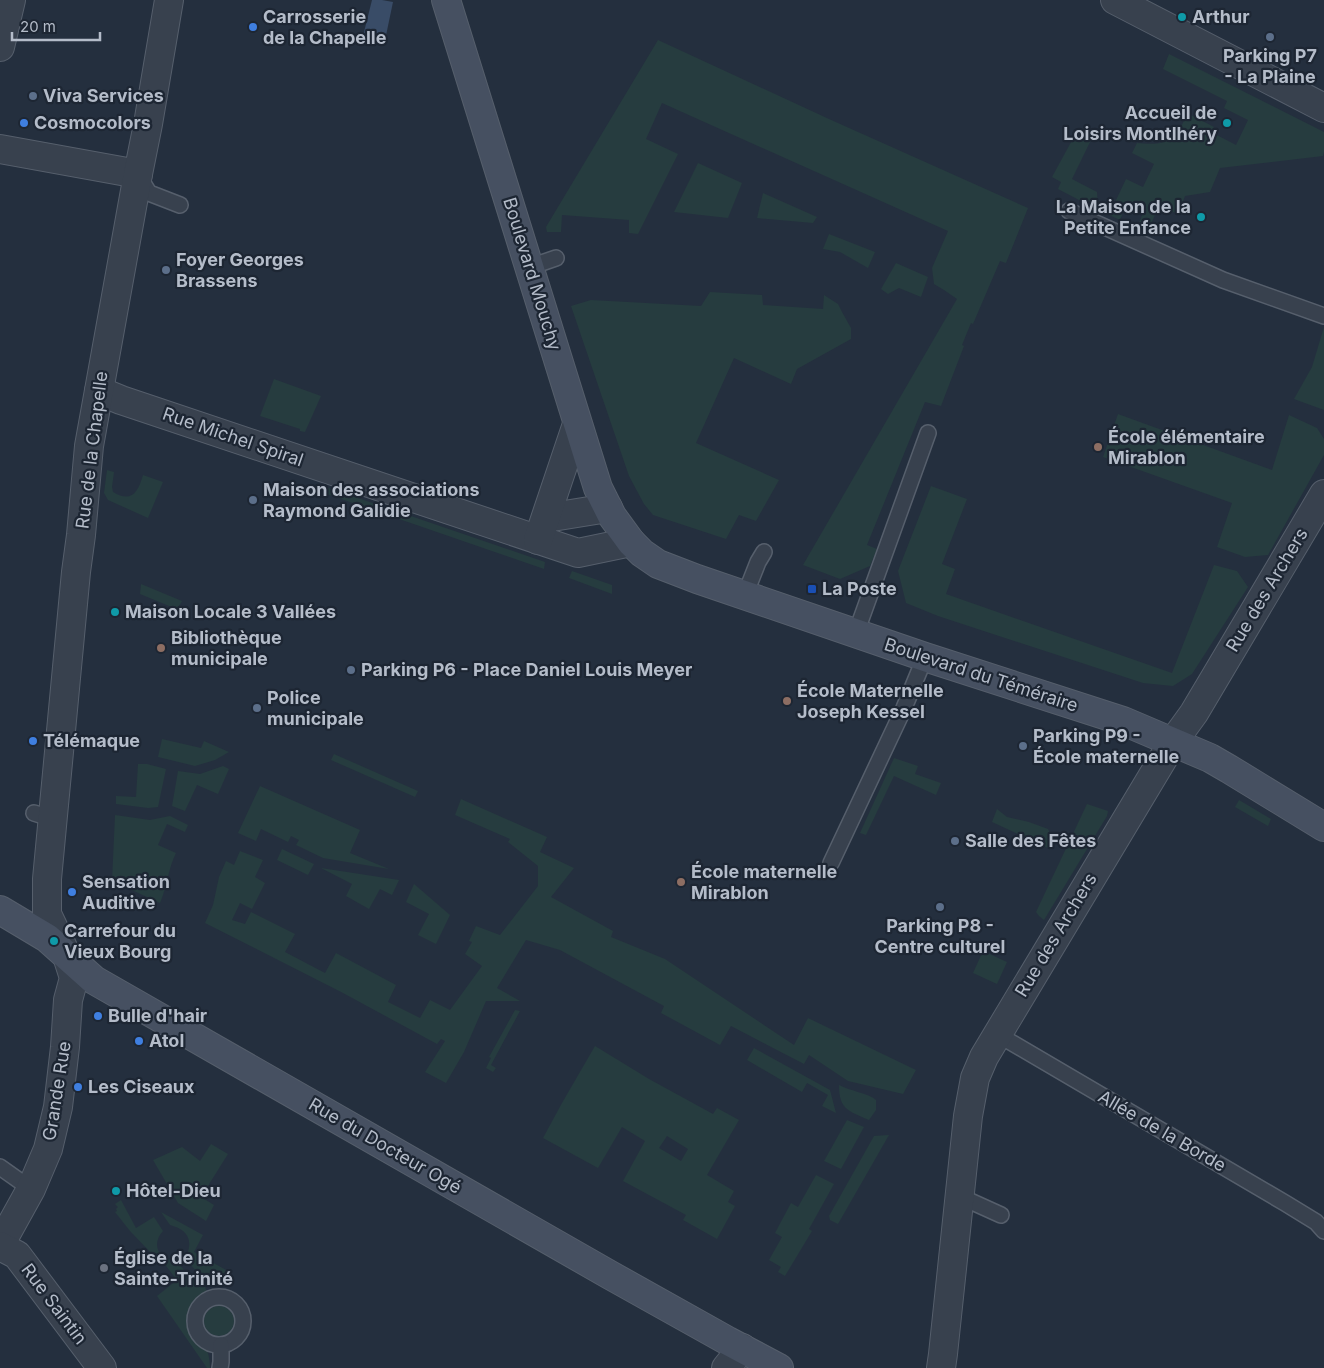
<svg xmlns="http://www.w3.org/2000/svg" width="1324" height="1368" font-family="Inter,sans-serif">
<style>
.green{fill:#263c3f;fill-rule:evenodd}
.water{fill:#394c67}
.lines{fill:none;stroke-linecap:round;stroke-linejoin:round}
.lane-casing{stroke:#565f6c;stroke-width:18}
.street-casing{stroke:#565f6c;stroke-width:30}
.secondary-casing{stroke:#565f6c;stroke-width:30}
.lane{stroke:#38414e;stroke-width:15}
.street{stroke:#38414e;stroke-width:28}
.secondary{stroke:#465061;stroke-width:28}
.culture-dot{fill:#0f9aa8;stroke:#1d2633;stroke-width:2}
.shop-dot{fill:#3f7fe0;stroke:#1d2633;stroke-width:2}
.service-dot{fill:#5c6f8a;stroke:#1d2633;stroke-width:2}
.education-dot{fill:#8d6e63;stroke:#1d2633;stroke-width:2}
.transit-dot{fill:#1a4fb4;stroke:#1d2633;stroke-width:2}
.worship-dot{fill:#6b7280;stroke:#1d2633;stroke-width:2}
.labels{text-anchor:middle;stroke-width:4.5;stroke-linejoin:round;paint-order:stroke}
.poi-label{font-size:18px;font-weight:bold;fill:#b4bcc9;stroke:#1d2633;text-anchor:start}
.street-label{font-size:18px;fill:#b4bcc9;stroke:#1d2633}
</style>
<rect width="100%" height="100%" fill="#242f3e"/>
<g class="green">
<polygon points="658,40 829,119 1028,208 1006,263 1000,261 973,324 971,323 962,345 964,346 941,406 925,402 867,545 877,549 870,566 840,579 803,565 957,299 944,290 934,284 932,268 948,231 662,103 646,139 678,154 638,234 629,233 629,220 562,215 561,232 547,232 546,227"/>
<path d="M 1169,54 L 1324,132 L 1324,152 L 1323,156 L 1220,168 L 1210,192 L 1185,196 L 1178,214 L 1159,206 L 1147,233 L 1137,228 L 1143,213 L 1126,205 L 1120,220 L 1109,215 L 1126,179 L 1143,187 L 1154,164 L 1132,153 L 1137,143 C 1166,146 1177,141 1187,113 L 1214,127 L 1211,132 L 1236,145 L 1248,120 L 1224,108 L 1227,101 L 1163,69 Z"/>
<polygon points="1076,133 1091,140 1072,179 1097,192 1098,210 1058,189 1061,182 1052,177"/>
<polygon points="698,163 742,183 728,218 674,212"/>
<polygon points="763,193 817,217 813,223 757,218"/>
<polygon points="829,234 875,252 868,268 840,252 823,249"/>
<polygon points="896,263 928,277 921,297 899,288 888,294 881,289"/>
<polygon points="710,292 762,295 763,305 823,309 824,295 838,304 842,312 851,328 851,339 797,369 791,384 734,358 696,443 779,480 756,521 739,515 726,539 653,515 644,504 629,476 571,306 591,300 701,306"/>
<polygon points="1324,327 1324,410 1294,399 1312,367"/>
<polygon points="274,379 321,396 305,432 300,431 300,429 260,416"/>
<polygon points="1118,414 1272,470 1289,415 1317,428 1324,439 1324,455 1268,555 1245,557 1217,547 1232,503 1103,457"/>
<path d="M 107,470 L 114,472 L 112,487 L 113,492 C 131,503 138,493 143,475 L 163,482 L 148,518 L 108,500 L 104,493 Z"/>
<polygon points="323,486 545,562 544,569 318,491 320,487"/>
<polygon points="931,486 967,499 942,564 955,569 946,594 1172,673 1214,565 1237,571 1248,587 1192,674 1173,686 1143,683 938,616 906,603 898,571"/>
<polygon points="572,571 612,585 612,594 569,578"/>
<polygon points="141,584 182,601 178,608 174,608 140,594"/>
<polygon points="162,739 201,748 204,741 229,752 215,760 195,766 158,757"/>
<polygon points="334,754 418,791 415,797 331,760"/>
<polygon points="894,758 918,766 915,774 941,783 936,795 894,776 866,835 860,833"/>
<polygon points="138,764 147,764 166,769 158,807 148,808 116,804 116,796 136,797"/>
<polygon points="223,766 229,769 218,794 197,785 185,811 172,806 178,771 200,774"/>
<polygon points="260,786 360,830 350,853 389,869 323,858 296,845 299,840 291,836 288,842 261,829 256,841 238,833"/>
<polygon points="461,799 547,837 540,852 574,868 551,897 613,931 611,937 665,959 794,1045 808,1018 916,1070 903,1094 848,1081 809,1055 804,1064 731,1026 720,1045 661,1013 664,1006 560,950 526,940 497,988 520,1001 486,1001 464,1052 446,1083 425,1072 445,1041 441,1039 437,1044 343,993 205,923 213,905 219,877 226,861 234,865 240,851 263,860 255,877 265,883 252,909 240,903 232,920 245,924 251,912 295,934 285,952 325,973 336,953 396,985 388,1002 420,1018 430,1000 450,1010 482,966 465,954 472,942 469,941 476,926 500,935 538,886 538,866 508,842 510,839 455,815"/>
<polygon points="1239,800 1271,819 1268,826 1235,807"/>
<polygon points="1087,804 1108,811 1107,816 1044,920 1039,916 1036,912"/>
<polygon points="997,809 1007,817 1029,822 1048,829 1053,839 1050,849 992,822"/>
<path d="M 115,815 L 150,820 L 170,816 L 188,825 L 185,832 L 167,824 L 158,845 L 176,853 C 168,869 167,887 160,903 L 112,881 Z"/>
<polygon points="282,849 314,864 308,875 277,860"/>
<polygon points="321,868 399,880 392,895 380,889 369,909 346,896 352,884"/>
<polygon points="414,884 450,915 436,944 418,935 429,914 406,902"/>
<polygon points="983,951 1007,962 997,984 973,973"/>
<polygon points="515,1010 520,1011 491,1065 496,1068 493,1072 486,1068 491,1058 489,1057"/>
<path d="M 595,1046 L 649,1079 L 713,1114 L 717,1108 L 739,1120 L 707,1175 L 734,1191 L 728,1202 L 735,1206 L 717,1239 L 683,1220 L 686,1215 L 623,1181 L 645,1141 L 622,1127 L 598,1168 L 543,1138 L 562,1103 ZM 667,1136 L 688,1149 L 681,1161 L 659,1148 Z"/>
<polygon points="754,1048 830,1090 836,1113 822,1106 828,1095 807,1083 802,1092 747,1060"/>
<path d="M 839,1085 C 850,1091 868,1093 876,1100 L 876,1110 L 869,1120 C 849,1111 839,1110 839,1085 Z"/>
<polygon points="847,1120 864,1127 841,1169 824,1161"/>
<polygon points="889,1135 838,1224 830,1220 829,1216 874,1136"/>
<polygon points="211,1144 228,1154 201,1197 214,1205 206,1221 178,1203 153,1160 182,1147 200,1161"/>
<polygon points="816,1175 834,1184 809,1229 812,1231 785,1276 778,1272 781,1267 769,1260 782,1237 775,1233 791,1203 798,1207"/>
<path d="M 121,1200 L 136,1228 L 154,1217 L 163,1231 C 151,1244 158,1260 176,1260 L 184,1270 L 205,1287 L 207,1292 C 202,1295 197,1298 194,1302 C 186,1313 185,1329 193,1339 C 196,1344 203,1345 206,1349 C 209,1353 210,1363 210,1368 L 207,1368 L 157,1296 L 177,1280 L 156,1253 L 153,1255 L 130,1231 L 115,1212 L 117,1211 L 116,1209 L 118,1207 L 115,1204 Z"/>
<path d="M 161,1212 L 203,1235 L 194,1252 L 226,1270 L 218,1283 C 209,1278 194,1272 189,1262 C 186,1256 188,1253 189,1247 C 191,1234 181,1228 170,1225 Z"/>
<circle cx="219" cy="1321" r="15"/>
</g>
<polygon class="water" points="372,0 382,0 393,2 384,45 362,40"/>
<g class="lines">
<g class="lane-casing">
<g id="lane">
<polyline points="138,175 149,193 180,205"/>
<polyline points="1069,211 1223,280 1324,316"/>
<polyline points="530,267 556,258"/>
<polyline points="745,595 758,562 764,552"/>
<polyline points="856,633 928,433"/>
<polyline points="34,813 53,819"/>
<polyline points="831,863 904,708 925,657"/>
<polyline points="997,1034 1285,1203 1316,1222 1324,1231"/>
<polyline points="0,1167 31,1189"/>
<polyline points="959,1196 1001,1215"/>
<circle cx="219" cy="1321" r="24"/>
<polyline points="220,1368 221,1362 221,1345"/>
</g>
</g>
<g class="street-casing">
<g id="street">
<polyline points="1115,0 1324,108"/>
<polyline points="0,47 11,0"/>
<polyline points="0,149 138,174"/>
<polyline points="99,391 121,400 578,553 631,542"/>
<polyline points="546,518 608,508"/>
<polyline points="538,540 577,424"/>
<polyline points="0,1245 31,1189 48,1149 58,1107 65,1047 68,1000 74,978 67,956 47,914 47,879 76,572 81,535 89,446 138,174 148,124 169,0"/>
<polyline points="0,1246 17,1255 102,1368"/>
<polyline points="726,1368 742,1348"/>
<polyline points="941,1368 943,1354 968,1116 975,1078 984,1057 1173,742 1194,713 1324,494"/>
</g>
</g>
<g class="secondary-casing">
<g id="secondary">
<polyline points="446,0 598,488 612,516 631,542 642,553 658,564 697,579 925,657 1123,721 1210,758 1229,769 1324,827"/>
<polyline points="0,910 47,938 94,980 610,1275 728,1341 779,1368"/>
</g>
</g>
<use href="#lane" class="lane"/>
<use href="#street" class="street"/>
<use href="#secondary" class="secondary"/>
</g>
<g class="culture-dot">
<circle cx="1182" cy="17" r="5"/>
<circle cx="1227" cy="123" r="5"/>
<circle cx="1201" cy="217" r="5"/>
<circle cx="115" cy="612" r="5"/>
<circle cx="54" cy="941" r="5"/>
<circle cx="116" cy="1191" r="5"/>
</g>
<g class="shop-dot">
<circle cx="253" cy="27" r="5"/>
<circle cx="24" cy="123" r="5"/>
<circle cx="33" cy="741" r="5"/>
<circle cx="72" cy="892" r="5"/>
<circle cx="98" cy="1016" r="5"/>
<circle cx="139" cy="1041" r="5"/>
<circle cx="78" cy="1087" r="5"/>
</g>
<g class="service-dot">
<circle cx="1270" cy="37" r="5"/>
<circle cx="33" cy="96" r="5"/>
<circle cx="166" cy="270" r="5"/>
<circle cx="253" cy="500" r="5"/>
<circle cx="351" cy="670" r="5"/>
<circle cx="257" cy="708" r="5"/>
<circle cx="1023" cy="746" r="5"/>
<circle cx="955" cy="841" r="5"/>
<circle cx="940" cy="907" r="5"/>
</g>
<g class="education-dot">
<circle cx="1098" cy="447" r="5"/>
<circle cx="161" cy="648" r="5"/>
<circle cx="787" cy="701" r="5"/>
<circle cx="681" cy="882" r="5"/>
</g>
<rect class="transit-dot" x="807" y="584" width="10" height="10" rx="2.5"/>
<circle class="worship-dot" cx="104" cy="1268" r="5"/>
<g class="labels">
<g class="poi-label">
<text x="263" y="23">Carrosserie<tspan x="263" dy="21">de la Chapelle</tspan></text>
<text x="1192" y="23">Arthur</text>
<text x="1270" y="62" text-anchor="middle">Parking P7<tspan x="1270" dy="21">- La Plaine</tspan></text>
<text x="43" y="102">Viva Services</text>
<text x="1217" y="119" text-anchor="end">Accueil de<tspan x="1217" dy="21">Loisirs Montlhéry</tspan></text>
<text x="34" y="129">Cosmocolors</text>
<text x="1191" y="213" text-anchor="end">La Maison de la<tspan x="1191" dy="21">Petite Enfance</tspan></text>
<text x="176" y="266">Foyer Georges<tspan x="176" dy="21">Brassens</tspan></text>
<text x="1108" y="443">École élémentaire<tspan x="1108" dy="21">Mirablon</tspan></text>
<text x="263" y="496">Maison des associations<tspan x="263" dy="21">Raymond Galidie</tspan></text>
<text x="822" y="595">La Poste</text>
<text x="125" y="618">Maison Locale 3 Vallées</text>
<text x="171" y="644">Bibliothèque<tspan x="171" dy="21">municipale</tspan></text>
<text x="361" y="676">Parking P6 - Place Daniel Louis Meyer</text>
<text x="797" y="697">École Maternelle<tspan x="797" dy="21">Joseph Kessel</tspan></text>
<text x="267" y="704">Police<tspan x="267" dy="21">municipale</tspan></text>
<text x="1033" y="742">Parking P9 -<tspan x="1033" dy="21">École maternelle</tspan></text>
<text x="43" y="747">Télémaque</text>
<text x="965" y="847">Salle des Fêtes</text>
<text x="691" y="878">École maternelle<tspan x="691" dy="21">Mirablon</tspan></text>
<text x="82" y="888">Sensation<tspan x="82" dy="21">Auditive</tspan></text>
<text x="940" y="932" text-anchor="middle">Parking P8 -<tspan x="940" dy="21">Centre culturel</tspan></text>
<text x="64" y="937">Carrefour du<tspan x="64" dy="21">Vieux Bourg</tspan></text>
<text x="108" y="1022">Bulle d'hair</text>
<text x="149" y="1047">Atol</text>
<text x="88" y="1093">Les Ciseaux</text>
<text x="126" y="1197">Hôtel-Dieu</text>
<text x="114" y="1264">Église de la<tspan x="114" dy="21">Sainte-Trinité</tspan></text>
</g>
<g class="street-label">
<text transform="translate(532 274) rotate(73)" y="6">Boulevard Mouchy</text>
<text transform="translate(233 437) rotate(19)" y="6">Rue Michel Spiral</text>
<text transform="translate(92 450) rotate(-83)" y="6">Rue de la Chapelle</text>
<text transform="translate(1267 590) rotate(-59)" y="6">Rue des Archers</text>
<text transform="translate(981 675) rotate(18)" y="6">Boulevard du Téméraire</text>
<text transform="translate(1056 935) rotate(-59)" y="6">Rue des Archers</text>
<text transform="translate(57 1091) rotate(-81)" y="6">Grande Rue</text>
<text transform="translate(1162 1131) rotate(30)" y="6">Allée de la Borde</text>
<text transform="translate(385 1146) rotate(30)" y="6">Rue du Docteur Ogé</text>
<text transform="translate(54 1304) rotate(53)" y="6">Rue Saintin</text>
</g>
</g>
<path d="M12 32v8h88v-8" fill="none" stroke="#b4bcc9" stroke-width="2.5"/>
<text x="20" y="32" font-size="15" fill="#b4bcc9" stroke="#1d2633" stroke-width="4" paint-order="stroke">20 m</text>
</svg>
